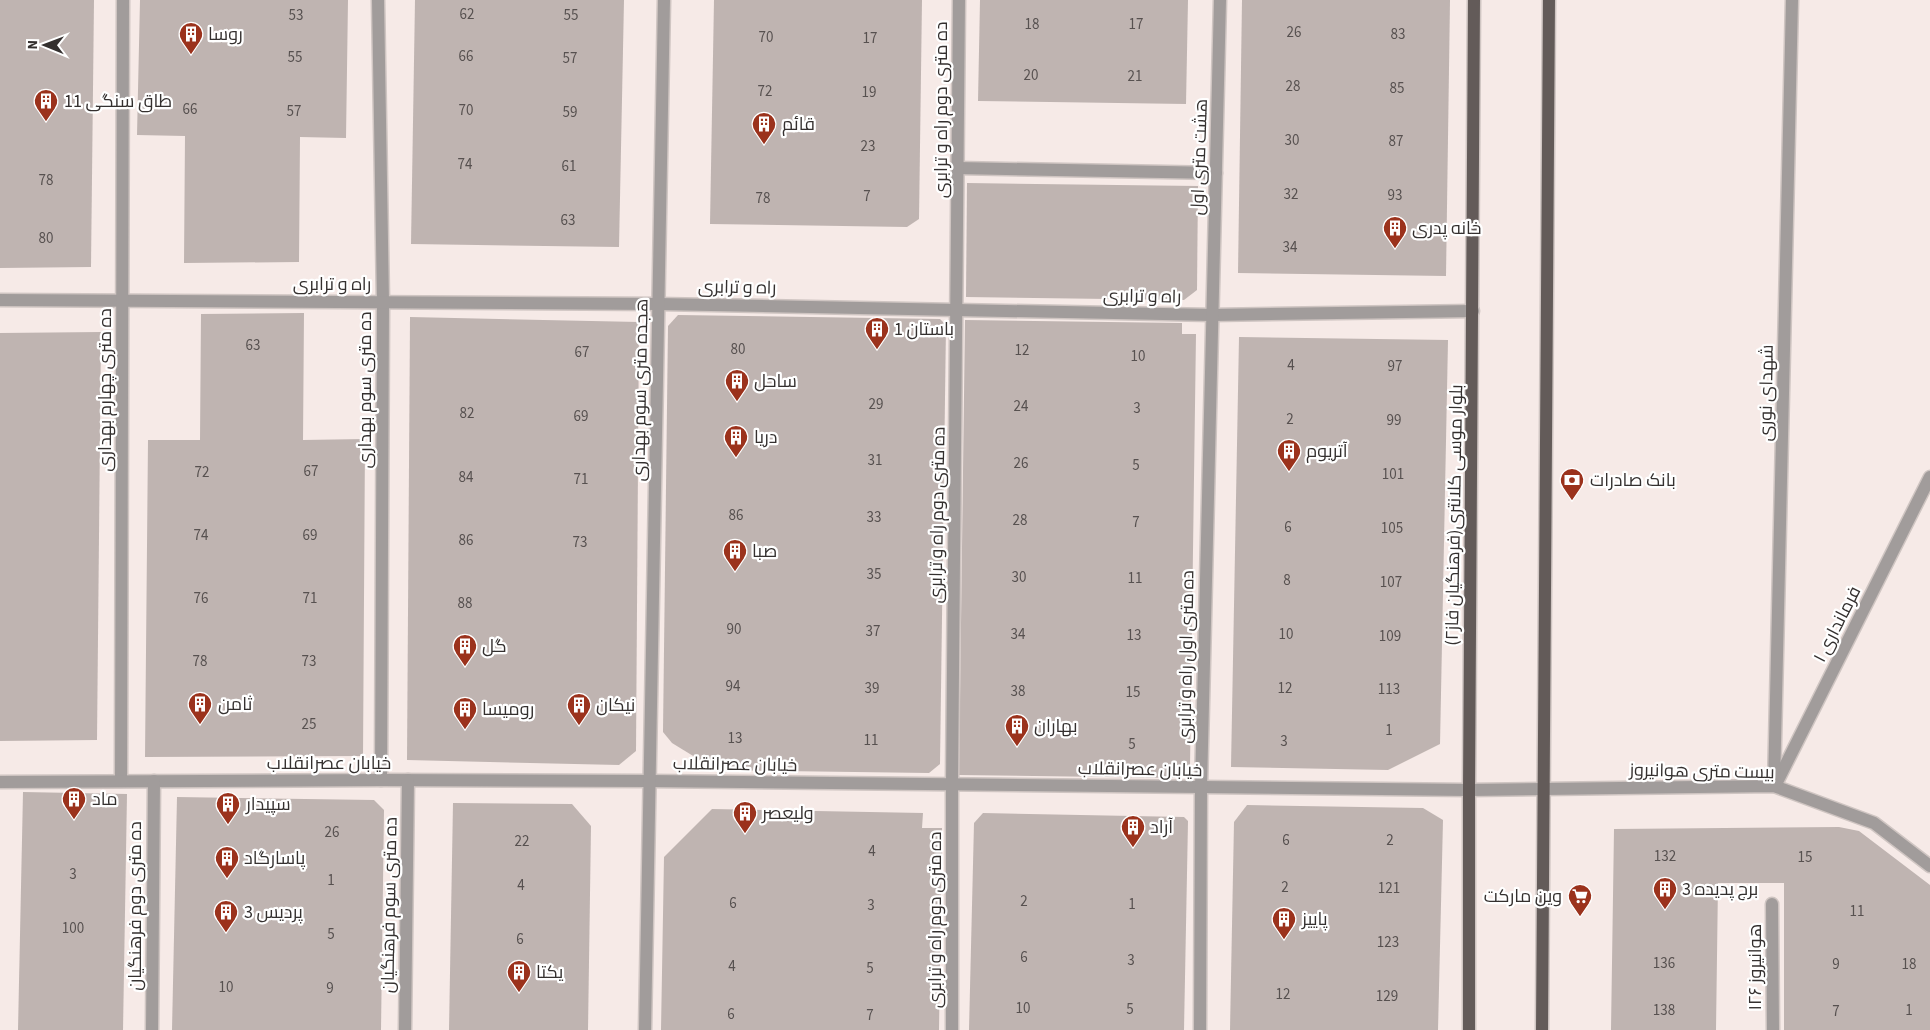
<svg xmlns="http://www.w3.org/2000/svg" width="1930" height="1030" font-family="'Source Sans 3',Cairo,sans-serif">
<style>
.building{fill:#bfb4b1}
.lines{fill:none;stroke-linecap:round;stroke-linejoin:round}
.minor-casing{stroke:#cfc5c2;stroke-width:15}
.major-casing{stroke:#cfc5c2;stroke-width:15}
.minor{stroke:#a19c9b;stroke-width:12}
.major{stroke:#635b59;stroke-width:12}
.labels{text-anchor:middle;stroke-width:4.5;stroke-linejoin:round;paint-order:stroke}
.number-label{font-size:15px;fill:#575150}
.poi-label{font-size:18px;fill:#34302f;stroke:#fff;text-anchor:start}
.street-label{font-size:18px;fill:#34302f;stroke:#fff}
</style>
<rect width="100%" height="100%" fill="#f6eae7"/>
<g class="building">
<polygon points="0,0 94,0 91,267 0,268"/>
<polygon points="140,0 348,0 346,138 300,137 299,262 184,263 185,136 137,135"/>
<polygon points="415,0 624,0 619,247 411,244"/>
<polygon points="714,0 922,0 919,219 907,227 710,224"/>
<polygon points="980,0 1188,0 1186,104 978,101"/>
<polygon points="1242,0 1450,0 1446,276 1238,273"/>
<polygon points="967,183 1198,186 1197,290 1184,300 966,297"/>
<polygon points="304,313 303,440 365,439 363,756 145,757 148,440 200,440 201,314"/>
<polygon points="678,315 940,319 946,325 940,764 929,773 716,770 672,743 663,732 668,326"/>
<polygon points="410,317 639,322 636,751 619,765 407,760"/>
<polygon points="965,320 1182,323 1182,334 1196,334 1190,767 1178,778 959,775"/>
<polygon points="101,332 97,740 0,741 0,333"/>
<polygon points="1239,337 1448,340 1440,744 1388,770 1231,767"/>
<polygon points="23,792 127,794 123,1030 18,1030"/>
<polygon points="177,797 374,800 384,810 381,1030 172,1030"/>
<polygon points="453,803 572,804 591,826 588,1030 449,1030"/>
<polygon points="1247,805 1423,808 1443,820 1438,1030 1230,1030 1234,822"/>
<polygon points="712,809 923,813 922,828 942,828 939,1030 661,1030 664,857"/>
<polygon points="983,813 1184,817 1188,821 1184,1030 969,1030 974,823"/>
<polygon points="1839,827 1859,831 1930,885 1930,1030 1784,1030 1784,883 1718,883 1716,1030 1611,1030 1614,829"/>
</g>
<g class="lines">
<g class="minor-casing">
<g id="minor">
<polyline points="378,0 383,302 381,780"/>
<polyline points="958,168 1216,173"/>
<polyline points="0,300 659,304 1212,315 1473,311"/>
<polyline points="121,781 123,0"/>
<polyline points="0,782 381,780 651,781 1469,790 1774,786 1874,823 1930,866"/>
<polyline points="1777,782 1930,477"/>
<polyline points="1774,786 1792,0"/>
<polyline points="1772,904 1773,1030"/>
<polyline points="152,1030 154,781"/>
<polyline points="405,1030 408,780"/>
<polyline points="645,1030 664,0"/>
<polyline points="952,1030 952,784 959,0"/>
<polyline points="1200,1030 1201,787 1220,0"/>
</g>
</g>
<g class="major-casing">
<g id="major">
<polyline points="1469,1030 1469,790 1474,0"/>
<polyline points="1542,1030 1549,0"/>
</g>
</g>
<use href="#minor" class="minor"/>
<use href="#major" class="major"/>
</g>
<defs>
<g id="building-pin" transform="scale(1.25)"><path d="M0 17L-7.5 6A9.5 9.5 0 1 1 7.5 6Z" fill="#9b321c" stroke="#fff"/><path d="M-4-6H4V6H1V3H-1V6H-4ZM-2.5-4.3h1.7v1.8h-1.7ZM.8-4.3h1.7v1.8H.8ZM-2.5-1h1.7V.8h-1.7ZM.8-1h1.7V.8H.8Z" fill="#fff"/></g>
<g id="bank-pin" transform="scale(1.25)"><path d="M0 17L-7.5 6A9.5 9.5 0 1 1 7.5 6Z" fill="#9b321c" stroke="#fff"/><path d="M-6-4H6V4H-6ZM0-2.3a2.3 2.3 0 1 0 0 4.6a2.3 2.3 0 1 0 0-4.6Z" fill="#fff"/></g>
<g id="supermarket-pin" transform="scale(1.25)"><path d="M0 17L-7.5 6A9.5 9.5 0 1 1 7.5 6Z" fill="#9b321c" stroke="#fff"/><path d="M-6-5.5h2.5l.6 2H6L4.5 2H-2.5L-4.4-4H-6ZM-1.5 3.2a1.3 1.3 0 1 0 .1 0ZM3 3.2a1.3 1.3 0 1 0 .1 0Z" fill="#fff"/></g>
</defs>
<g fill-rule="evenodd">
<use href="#building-pin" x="191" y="34"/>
<use href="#building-pin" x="46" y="101"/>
<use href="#building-pin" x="764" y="124"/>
<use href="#building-pin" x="1395" y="228"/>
<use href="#building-pin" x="877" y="329"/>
<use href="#building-pin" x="737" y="381"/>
<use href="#building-pin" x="736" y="437"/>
<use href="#building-pin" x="1289" y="451"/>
<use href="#bank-pin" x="1572" y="480"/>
<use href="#building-pin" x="735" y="551"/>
<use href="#building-pin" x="465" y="646"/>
<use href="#building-pin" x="200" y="704"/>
<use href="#building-pin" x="579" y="705"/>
<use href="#building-pin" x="465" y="709"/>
<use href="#building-pin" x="1017" y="726"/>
<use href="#building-pin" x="74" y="799"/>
<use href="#building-pin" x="228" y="804"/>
<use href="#building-pin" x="745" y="813"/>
<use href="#building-pin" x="1133" y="827"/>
<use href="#building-pin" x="227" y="858"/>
<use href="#building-pin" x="1665" y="889"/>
<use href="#supermarket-pin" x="1580" y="896"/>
<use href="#building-pin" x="226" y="912"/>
<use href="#building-pin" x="1284" y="919"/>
<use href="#building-pin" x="519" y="972"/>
</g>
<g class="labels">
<g class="number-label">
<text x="467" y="19">62</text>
<text x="296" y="20">53</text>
<text x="571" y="20">55</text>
<text x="1032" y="29">18</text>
<text x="1136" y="29">17</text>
<text x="1294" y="37">26</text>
<text x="1398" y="39">83</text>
<text x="766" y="42">70</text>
<text x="870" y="43">17</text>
<text x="466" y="61">66</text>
<text x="295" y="62">55</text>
<text x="570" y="63">57</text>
<text x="1031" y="80">20</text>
<text x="1135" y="81">21</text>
<text x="1293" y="91">28</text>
<text x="1397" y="93">85</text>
<text x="765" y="96">72</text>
<text x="869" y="97">19</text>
<text x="190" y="114">66</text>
<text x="466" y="115">70</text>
<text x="294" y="116">57</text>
<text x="570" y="117">59</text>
<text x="1292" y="145">30</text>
<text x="1396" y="146">87</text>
<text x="868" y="151">23</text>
<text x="465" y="169">74</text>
<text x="569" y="171">61</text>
<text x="46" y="185">78</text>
<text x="1291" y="199">32</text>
<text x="1395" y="200">93</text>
<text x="867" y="201">7</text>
<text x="763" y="203">78</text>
<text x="568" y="225">63</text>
<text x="46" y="243">80</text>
<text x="1290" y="252">34</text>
<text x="253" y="350">63</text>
<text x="738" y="354">80</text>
<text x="1022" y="355">12</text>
<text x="582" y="357">67</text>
<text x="1138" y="361">10</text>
<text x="1291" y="370">4</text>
<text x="1395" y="371">97</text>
<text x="876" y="409">29</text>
<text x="1021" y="411">24</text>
<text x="1137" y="413">3</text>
<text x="467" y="418">82</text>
<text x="581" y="421">69</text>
<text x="1290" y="424">2</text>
<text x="1394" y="425">99</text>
<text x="875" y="465">31</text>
<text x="1021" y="468">26</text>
<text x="1136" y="470">5</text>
<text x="311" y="476">67</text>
<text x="202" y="477">72</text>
<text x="1393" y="479">101</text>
<text x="466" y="482">84</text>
<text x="581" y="484">71</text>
<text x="736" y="520">86</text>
<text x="874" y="522">33</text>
<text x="1020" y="525">28</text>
<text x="1136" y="527">7</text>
<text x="1288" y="532">6</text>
<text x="1392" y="533">105</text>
<text x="201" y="540">74</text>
<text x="310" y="540">69</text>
<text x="466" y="545">86</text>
<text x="580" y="547">73</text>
<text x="874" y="579">35</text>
<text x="1019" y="582">30</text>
<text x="1135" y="583">11</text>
<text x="1287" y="585">8</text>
<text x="1391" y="587">107</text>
<text x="201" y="603">76</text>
<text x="310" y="603">71</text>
<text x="465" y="608">88</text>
<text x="734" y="634">90</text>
<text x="873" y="636">37</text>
<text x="1018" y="639">34</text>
<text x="1286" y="639">10</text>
<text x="1134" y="640">13</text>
<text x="1390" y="641">109</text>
<text x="200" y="666">78</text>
<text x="309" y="666">73</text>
<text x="733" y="691">94</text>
<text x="872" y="693">39</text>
<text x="1285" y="693">12</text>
<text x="1389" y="694">113</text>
<text x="1018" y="696">38</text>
<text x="1133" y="697">15</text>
<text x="309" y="729">25</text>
<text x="1389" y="735">1</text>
<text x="735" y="743">13</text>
<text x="871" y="745">11</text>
<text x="1284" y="746">3</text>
<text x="1132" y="749">5</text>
<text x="332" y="837">26</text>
<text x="1286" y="845">6</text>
<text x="1390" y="845">2</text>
<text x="522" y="846">22</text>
<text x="872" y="856">4</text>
<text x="1665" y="861">132</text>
<text x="1805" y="862">15</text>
<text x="73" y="879">3</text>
<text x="331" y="885">1</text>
<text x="521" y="890">4</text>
<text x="1285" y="892">2</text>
<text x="1389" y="893">121</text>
<text x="1024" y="906">2</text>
<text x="733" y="908">6</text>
<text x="1132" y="909">1</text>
<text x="871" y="910">3</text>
<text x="1857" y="916">11</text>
<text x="73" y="933">100</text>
<text x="331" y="939">5</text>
<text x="520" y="944">6</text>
<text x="1388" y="947">123</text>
<text x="1024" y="962">6</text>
<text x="1131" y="965">3</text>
<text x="1664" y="968">136</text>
<text x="1836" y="969">9</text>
<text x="1909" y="969">18</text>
<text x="732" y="971">4</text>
<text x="870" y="973">5</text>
<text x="226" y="992">10</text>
<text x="330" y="993">9</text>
<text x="1283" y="999">12</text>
<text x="1387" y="1001">129</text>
<text x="1023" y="1013">10</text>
<text x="1130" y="1014">5</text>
<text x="1664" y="1015">138</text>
<text x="1909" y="1015">1</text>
<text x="1836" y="1016">7</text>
<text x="731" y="1019">6</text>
<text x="870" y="1020">7</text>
</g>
<g class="poi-label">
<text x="208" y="40">روسا</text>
<text x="64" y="107">طاق سنگی 11</text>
<text x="782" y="130">قائم</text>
<text x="1412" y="234">خانه پدری</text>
<text x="894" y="335">باستان 1</text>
<text x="754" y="387">ساحل</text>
<text x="754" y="443">دریا</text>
<text x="1306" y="457">آتریوم</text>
<text x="1590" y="486">بانک صادرات</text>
<text x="752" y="557">صبا</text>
<text x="482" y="652">گل</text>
<text x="218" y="710">ثامن</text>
<text x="596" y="711">نیکان</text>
<text x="482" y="715">رومیسا</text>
<text x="1034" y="732">بهاران</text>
<text x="92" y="805">ماد</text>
<text x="246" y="810">سپیدار</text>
<text x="762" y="819">ولیعصر</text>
<text x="1150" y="833">آراد</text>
<text x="244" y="864">پاسارگاد</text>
<text x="1682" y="895">برج پدیده 3</text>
<text x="1562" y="902" text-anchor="end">وین مارکت</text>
<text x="244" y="918">پردیس 3</text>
<text x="1302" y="925">پاییز</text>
<text x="536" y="978">یکتا</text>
</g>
<g class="street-label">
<text transform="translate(941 110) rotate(-90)" y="6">ده متری دوم راه و ترابری</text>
<text transform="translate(1199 157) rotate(-88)" y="6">هشت متری اول</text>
<text x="332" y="290">راه و ترابری</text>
<text transform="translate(737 287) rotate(1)" y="6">راه و ترابری</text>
<text transform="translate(1142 296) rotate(1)" y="6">راه و ترابری</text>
<text transform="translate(105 390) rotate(-90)" y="6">ده متری چهارم بهداری</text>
<text transform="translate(365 390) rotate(-90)" y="6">ده متری سوم بهداری</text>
<text transform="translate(640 390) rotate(-89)" y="6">هجده متری سوم بهداری</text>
<text transform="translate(1766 393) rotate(-89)" y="6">شهدای نوری</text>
<text transform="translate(937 515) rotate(-89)" y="6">ده متری دوم راه و ترابری</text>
<text transform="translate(1454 515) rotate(-89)" y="6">بلوار موسی کلانتری(فرهنگیان فاز۲)</text>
<text transform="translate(1837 624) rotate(-63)" y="6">فرمانداری ۱</text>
<text transform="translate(1186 657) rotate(-89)" y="6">ده متری اول راه و ترابری</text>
<text x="329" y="769">خیابان عصرانقلاب</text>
<text transform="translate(735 764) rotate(1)" y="6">خیابان عصرانقلاب</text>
<text transform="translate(1140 769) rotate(1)" y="6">خیابان عصرانقلاب</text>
<text transform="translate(1702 771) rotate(1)" y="6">بیست متری هوانیروز</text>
<text transform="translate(389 905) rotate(-89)" y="6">ده متری سوم فرهنگیان</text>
<text transform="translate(135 906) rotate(-90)" y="6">ده متری دوم فرهنگیان</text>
<text transform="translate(935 920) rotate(-90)" y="6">ده متری دوم راه و ترابری</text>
<text transform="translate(1755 967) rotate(-90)" y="6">هوانیروز ۱۲۶</text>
</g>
</g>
<g transform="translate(45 45) rotate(271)" stroke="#ffffff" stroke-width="4" paint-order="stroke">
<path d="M0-4L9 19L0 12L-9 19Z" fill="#34302f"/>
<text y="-8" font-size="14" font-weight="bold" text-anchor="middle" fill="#34302f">N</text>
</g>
</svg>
